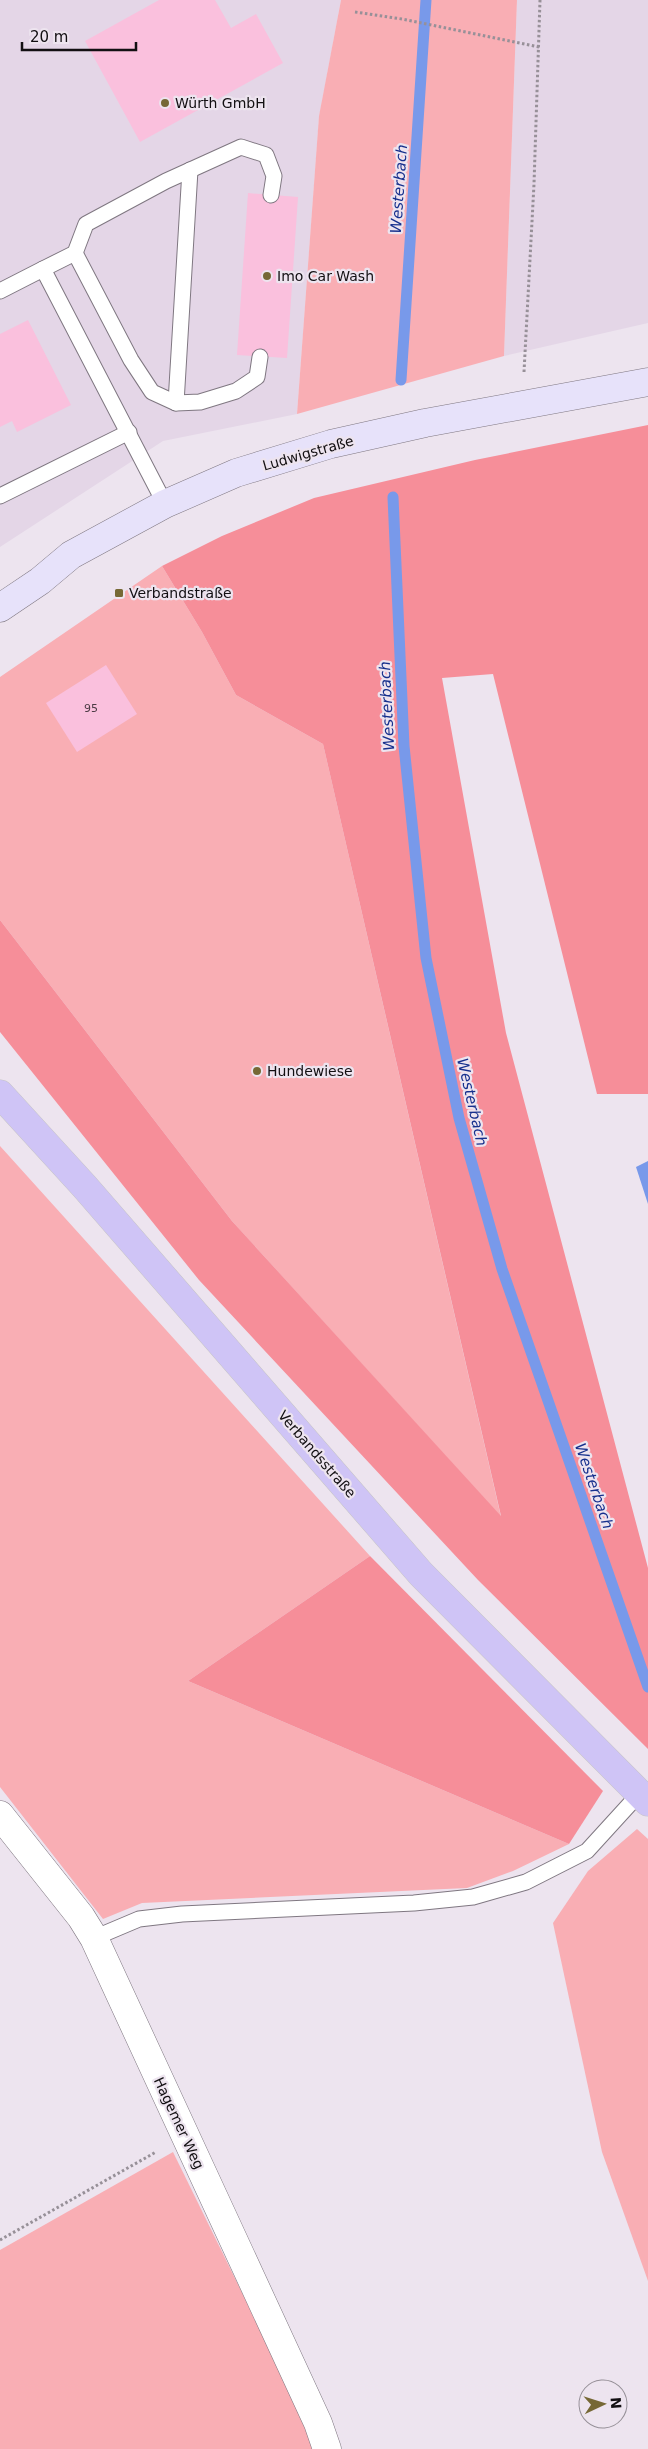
<svg xmlns="http://www.w3.org/2000/svg" width="648" height="2449" font-family="'DejaVu Sans',sans-serif">
<style>
.built{fill:#e4d6e7}
.green{fill:#f9aeb4}
.forest{fill:#f68e99}
.water{fill:#7899ea}
.lines{fill:none;stroke-linecap:round;stroke-linejoin:round}
.stream{stroke:#7899ea;stroke-width:11}
.building{fill:#fac0dd}
.service-casing{stroke:#7f7781;stroke-width:17}
.minor-casing{stroke:#7f7781;stroke-width:29}
.secondary-casing{stroke:#7f7781;stroke-width:29}
.primary-casing{stroke:#c6c5c6;stroke-width:29}
.path{stroke:#979098;stroke-width:3;stroke-dasharray:2.5 2.5;stroke-linecap:butt}
.service{stroke:#fff;stroke-width:15}
.minor{stroke:#fff;stroke-width:28}
.secondary{stroke:#e7e2fa;stroke-width:28}
.primary{stroke:#cfc4f6;stroke-width:28}
.poi-dot{fill:#766835;stroke:#ede4ef;stroke-width:2}
.labels{text-anchor:middle;stroke-width:4.5;stroke-linejoin:round;paint-order:stroke}
.number-label{font-size:11px;fill:#4c3b45}
.poi-label{font-size:14px;fill:#120f12;stroke:#ede4ef;text-anchor:start}
.street-label{font-size:14px;fill:#120f12;stroke:#ede4ef}
.water-label{font-size:15px;font-style:italic;fill:#17308d;stroke:#ede4ef}
</style>
<rect width="100%" height="100%" fill="#ede4ef"/>
<g class="built">
<polygon points="0,0 341,0 319,117 297,414 163,441 0,547"/>
<polygon points="517,0 648,0 648,323 504,356"/>
</g>
<g class="green">
<polygon points="341,0 517,0 504,356 297,414 319,116"/>
<polygon points="162,566 202,632 236,695 323,744 501,1517 232,1221 0,920 0,677"/>
<polygon points="0,1146 370,1556 188,1681 569,1844 513,1871 467,1888 142,1903 103,1919 0,1787"/>
<polygon points="637,1829 648,1839 648,2281 602,2152 553,1923 588,1871"/>
<polygon points="173,2152 310,2431 317,2449 0,2449 0,2250"/>
</g>
<g class="forest">
<polygon points="648,425 648,1094 597,1094 493,674 442,678 506,1033 648,1568 648,1749 478,1580 199,1280 0,1032 0,920 232,1221 501,1516 323,744 236,695 202,632 162,566 222,536 314,498 475,460"/>
<polygon points="370,1556 603,1791 569,1844 188,1681"/>
</g>
<polygon class="water" points="648,1161 648,1204 636,1167"/>
<g class="lines">
<g class="stream">
<polyline points="401,380 426,0"/>
<polyline points="393,497 404,746 426,958 459,1118 502,1269 648,1687"/>
</g>
</g>
<g class="building">
<polygon points="159,0 215,0 231,28 256,14 283,63 140,142 85,41"/>
<polygon points="248,193 298,197 287,358 237,355"/>
<polygon points="28,320 71,405 17,432 12,421 0,427 0,334"/>
<polygon points="106,665 137,714 77,752 46,703"/>
</g>
<g class="lines">
<g class="service-casing">
<g id="service">
<polyline points="75,253 131,360 152,392 176,403 200,402 236,391 257,377 260,357"/>
<polyline points="43,269 75,253 86,224 166,181 241,147 266,155 274,176 271,195"/>
<polyline points="0,291 43,269 165,504"/>
<polyline points="176,403 190,170"/>
<polyline points="0,496 129,432"/>
<polyline points="94,1938 139,1919 182,1914 414,1903 473,1897 526,1882 587,1851 639,1794"/>
</g>
</g>
<g class="minor-casing">
<polyline id="minor" points="0,1815 81,1917 94,1938 318,2423 327,2449"/>
</g>
<g class="secondary-casing">
<polyline id="secondary" points="0,608 40,581 71,555 165,504 236,473 331,444 425,423 648,382"/>
</g>
<g class="primary-casing">
<polyline id="primary" points="0,1094 85,1187 421,1574 648,1802"/>
</g>
<g class="path">
<polyline points="355,12 402,19 539,47"/>
<polyline points="524,372 534,184 540,0"/>
<polyline points="0,2240 156,2152"/>
</g>
<use href="#service" class="service"/>
<use href="#minor" class="minor"/>
<use href="#secondary" class="secondary"/>
<use href="#primary" class="primary"/>
</g>
<g class="poi-dot">
<circle cx="165" cy="103" r="5"/>
<circle cx="267" cy="276" r="5"/>
<rect x="114" y="588" width="10" height="10" rx="2.5"/>
<circle cx="257" cy="1071" r="5"/>
</g>
<g class="labels">
<g class="number-label">
<text x="91" y="712">95</text>
</g>
<g class="poi-label">
<text x="175" y="108">Würth GmbH</text>
<text x="277" y="281">Imo Car Wash</text>
<text x="129" y="598">Verbandstraße</text>
<text x="267" y="1076">Hundewiese</text>
</g>
<g class="street-label">
<text transform="translate(308 453) rotate(-16)" y="5">Ludwigstraße</text>
<text transform="translate(317 1454) rotate(49)" y="5">Verbandsstraße</text>
<text transform="translate(179 2123) rotate(65)" y="5">Hagemer Weg</text>
</g>
<g class="water-label">
<text transform="translate(399 189) rotate(-86)" y="5">Westerbach</text>
<text transform="translate(387 706) rotate(-93)" y="5">Westerbach</text>
<text transform="translate(472 1102) rotate(77)" y="5">Westerbach</text>
<text transform="translate(594 1486) rotate(71)" y="5">Westerbach</text>
</g>
</g>
<g transform="translate(603 2404) rotate(86)"><circle r="24" fill="#ede4ef" stroke="#958f97"/>
<path d="M0-4L9 19L0 12L-9 19Z" fill="#766835"/>
<text y="-8" font-size="14" font-weight="bold" text-anchor="middle" fill="#120f12">N</text>
</g>
<path d="M22 42v8h114v-8" fill="none" stroke="#120f12" stroke-width="2.5"/>
<text x="30" y="42" font-size="15" fill="#120f12" stroke="#ede4ef" stroke-width="4" paint-order="stroke">20 m</text>
</svg>
